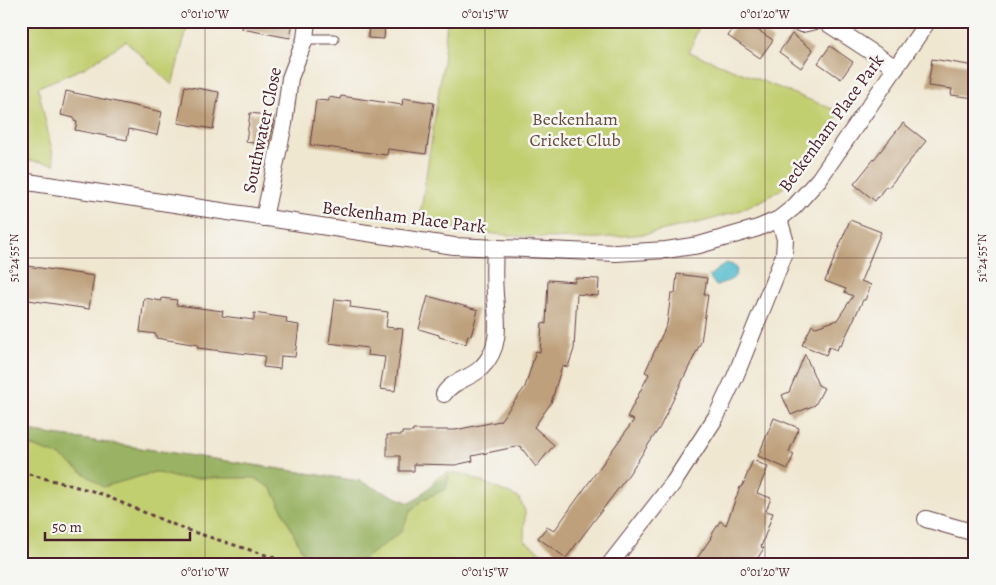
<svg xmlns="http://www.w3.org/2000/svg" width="996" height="585" font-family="Alegreya,serif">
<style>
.green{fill:#c2cf71;stroke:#86774e}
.forest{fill:#99b263;stroke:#726847}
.water{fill:#4fbacc;stroke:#4c6c7c}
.building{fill:#bea07b}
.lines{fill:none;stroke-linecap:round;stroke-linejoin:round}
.service-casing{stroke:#633d44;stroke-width:11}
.minor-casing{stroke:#633d44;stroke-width:18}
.path{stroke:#633d44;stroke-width:3;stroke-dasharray:4 4;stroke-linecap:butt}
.service{stroke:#fff;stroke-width:9}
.minor{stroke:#fff;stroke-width:16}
.ticks{fill:none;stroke:#4a1f2b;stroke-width:1;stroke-opacity:0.45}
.labels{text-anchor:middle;stroke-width:5;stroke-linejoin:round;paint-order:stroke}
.park-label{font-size:18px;fill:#684b3c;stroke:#f6f6f2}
.street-label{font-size:18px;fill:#4a1f2b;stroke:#f6f6f2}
.neatline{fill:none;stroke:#4a1f2b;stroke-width:2}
.ticks-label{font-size:12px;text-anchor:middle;fill:#4a1f2b}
</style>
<rect width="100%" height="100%" fill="#f6f6f2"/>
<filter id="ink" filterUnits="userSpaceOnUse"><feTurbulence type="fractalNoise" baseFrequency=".02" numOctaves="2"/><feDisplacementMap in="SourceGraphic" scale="10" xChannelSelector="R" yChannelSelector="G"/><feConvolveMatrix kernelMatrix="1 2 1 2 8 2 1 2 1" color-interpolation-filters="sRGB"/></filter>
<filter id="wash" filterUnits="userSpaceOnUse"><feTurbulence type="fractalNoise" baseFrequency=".0096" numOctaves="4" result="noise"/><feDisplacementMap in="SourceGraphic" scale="20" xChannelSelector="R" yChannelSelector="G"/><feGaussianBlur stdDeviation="1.12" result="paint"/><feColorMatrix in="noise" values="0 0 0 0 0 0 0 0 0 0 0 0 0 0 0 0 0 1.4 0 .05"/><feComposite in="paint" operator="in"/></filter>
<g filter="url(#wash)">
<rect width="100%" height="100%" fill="#f0e7d1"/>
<g class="green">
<polygon points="21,21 43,22 189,21 172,85 126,41 84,68 38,87 55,164 21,159"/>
<polygon points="447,21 701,21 689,52 840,112 804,167 783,188 763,200 736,212 706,221 646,234 587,239 525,237 459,230 420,216 443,62"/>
<path d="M 21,430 L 359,481 L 409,503 C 419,499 431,488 435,479 C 445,472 453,472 464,474 L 519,498 L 525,511 L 524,540 L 556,564 L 21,564 Z"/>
</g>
<polygon class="forest" points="21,430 359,481 409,503 417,499 434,483 449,476 446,489 424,499 411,510 401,532 364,559 342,564 333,564 303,553 272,489 255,478 177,478 155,472 103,487 60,456 21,442"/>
<path class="water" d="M 726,263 L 733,265 L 737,270 C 735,283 725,280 716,286 L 709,276 Z"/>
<g id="blocks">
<g class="building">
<polygon points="243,21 293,21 290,38 242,29"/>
<polygon points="369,21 385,21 384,39 368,38"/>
<polygon points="738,21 744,21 773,40 760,58 728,36"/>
<polygon points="792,34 813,50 801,68 779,52"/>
<polygon points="830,46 853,62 841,79 818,63"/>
<polygon points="932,59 975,66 975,98 951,95 952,89 928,86"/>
<polygon points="185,86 219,92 213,129 178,123"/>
<polygon points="66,91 162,112 157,135 129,129 127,140 75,130 77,122 74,121 74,118 61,115"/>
<polygon points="341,96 402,105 403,98 434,103 426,154 388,149 387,155 310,145 316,100 329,101 329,97 340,99"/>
<polygon points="250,113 274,116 269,145 246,142"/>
<polygon points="903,123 926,141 888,188 886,186 875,201 854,184"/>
<polygon points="850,220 881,232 861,281 871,285 865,300 863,300 841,346 839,345 837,350 829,347 826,355 802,345 812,325 816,327 837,320 853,296 844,292 846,289 825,281"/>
<polygon points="27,266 94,276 89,309 22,299"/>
<polygon points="677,274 707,278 704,295 708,295 701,342 660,427 627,477 566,558 538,538 547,527 554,531 634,420 627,417 649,374 645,372 667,324 671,293 675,293"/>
<polygon points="575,278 599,279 598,296 577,294 574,349 568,367 562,366 551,403 534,427 554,445 536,467 520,446 472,456 473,461 455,465 414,464 414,471 400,471 400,456 387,456 387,435 402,435 402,432 413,432 413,430 455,430 500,421 525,387 536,351 540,352 542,323 546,324 548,280 575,282"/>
<polygon points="428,296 478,310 471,336 468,335 466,344 439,337 439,335 419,329"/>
<polygon points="144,298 162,301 162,298 177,300 176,305 223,311 222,316 254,320 254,313 287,318 286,323 299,325 295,357 281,356 280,369 263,367 265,356 197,348 198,345 156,338 156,334 140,332"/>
<polygon points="335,299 351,301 350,307 388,312 386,327 403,329 395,391 380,389 385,357 367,355 368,348 329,343"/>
<polygon points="805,354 818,385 824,388 815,405 791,415 782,395 789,392"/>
<polygon points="774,418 799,428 789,452 794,454 788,469 758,456"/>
<polygon points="753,460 768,467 757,493 771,498 766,511 773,513 761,547 764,548 754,564 693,564 711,538 710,538 720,521 726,525 740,487 742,487"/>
</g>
</g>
</g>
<g filter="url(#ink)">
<use href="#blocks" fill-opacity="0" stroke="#633d44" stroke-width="1"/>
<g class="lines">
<g class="service-casing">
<polyline id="service" points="305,39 334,39"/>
</g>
<g class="minor-casing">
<g id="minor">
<polyline points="794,21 802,24 816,21"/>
<polyline points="824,21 896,68"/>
<polyline points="21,181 454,246 616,253 666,250 699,245 758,228 779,219 794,207 819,179 928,21"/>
<polyline points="264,218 284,124 290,78 305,39 307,21"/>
<path d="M 444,394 C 453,380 470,379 481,368 C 502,348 497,321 495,295 C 494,280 494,265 495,249"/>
<polyline points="926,519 975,533"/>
<polyline points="610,564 674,482 716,417 735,377 784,255 785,239 779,219"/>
</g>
</g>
<polyline class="path" points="21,472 96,492 184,529 294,564"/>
<use href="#service" class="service"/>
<use href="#minor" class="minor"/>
</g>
</g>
<path class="ticks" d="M 205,21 L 205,564M 485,21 L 485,564M 765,21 L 765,564M 21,258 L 975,258"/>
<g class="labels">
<g class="park-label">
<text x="575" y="125">Beckenham<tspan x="575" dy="21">Cricket Club</tspan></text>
</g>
<g class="street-label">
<text transform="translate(831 123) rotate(-54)" y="6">Beckenham Place Park</text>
<text transform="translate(262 130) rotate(-78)" y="6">Southwater Close</text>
<text transform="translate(404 217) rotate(7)" y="6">Beckenham Place Park</text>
</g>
</g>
<rect width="996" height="585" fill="none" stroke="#f6f6f2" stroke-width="55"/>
<path d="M45 532v8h145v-8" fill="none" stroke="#4a1f2b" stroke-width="2.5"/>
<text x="52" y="532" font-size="15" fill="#4a1f2b" stroke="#f6f6f2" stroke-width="4" paint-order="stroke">50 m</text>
<rect x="28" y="28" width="940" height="530" class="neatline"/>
<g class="ticks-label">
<text x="205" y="18">0°01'10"W</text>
<text x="485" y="18">0°01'15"W</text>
<text x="765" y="18">0°01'20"W</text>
<text transform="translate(982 258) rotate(-90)" y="4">51°24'55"N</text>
<text transform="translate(14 258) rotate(-90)" y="4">51°24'55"N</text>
<text x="205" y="576">0°01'10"W</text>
<text x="485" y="576">0°01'15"W</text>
<text x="765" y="576">0°01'20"W</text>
</g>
</svg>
